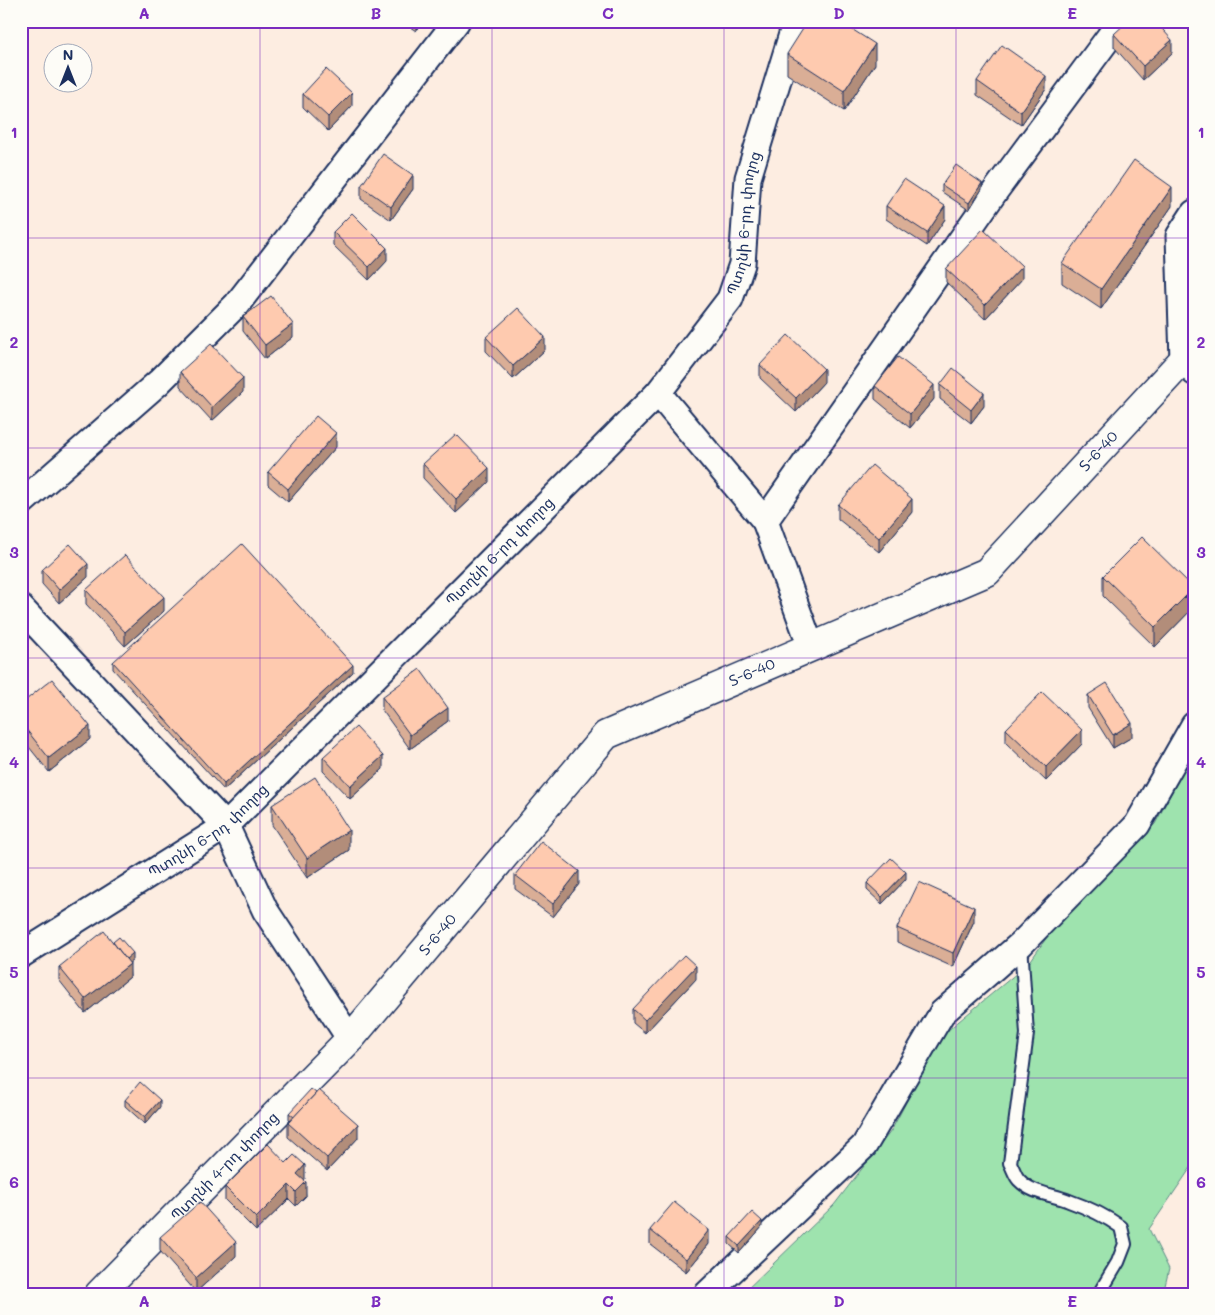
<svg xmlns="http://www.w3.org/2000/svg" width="1215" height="1315" font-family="Mali,'Noto Sans Armenian',sans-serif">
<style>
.green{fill:#9ee3ae;stroke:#5c8986}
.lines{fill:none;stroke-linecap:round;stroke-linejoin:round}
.lane-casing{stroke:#1b2f5e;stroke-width:16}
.street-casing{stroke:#1b2f5e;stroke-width:29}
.secondary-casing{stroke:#1b2f5e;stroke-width:31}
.lane{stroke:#fdfcf7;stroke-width:12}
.street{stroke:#fdfcf7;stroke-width:25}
.secondary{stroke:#fdfcf7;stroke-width:28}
.wall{fill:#daae96;stroke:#1b2f5e}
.shaded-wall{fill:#b28d7a;stroke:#1b2f5e}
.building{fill:#fecaaf;stroke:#1b2f5e}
.grid{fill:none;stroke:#7b2cbf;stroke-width:1;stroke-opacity:0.55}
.labels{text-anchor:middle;stroke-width:4.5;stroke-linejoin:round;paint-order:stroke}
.street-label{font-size:15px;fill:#1b2f5e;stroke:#fdfcf7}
.neatline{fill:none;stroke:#7b2cbf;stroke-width:2}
.grid-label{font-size:16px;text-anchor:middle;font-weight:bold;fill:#7b2cbf}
</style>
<rect width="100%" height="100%" fill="#fdede1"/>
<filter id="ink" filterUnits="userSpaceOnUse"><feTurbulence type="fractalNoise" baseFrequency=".02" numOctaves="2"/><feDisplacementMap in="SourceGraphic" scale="10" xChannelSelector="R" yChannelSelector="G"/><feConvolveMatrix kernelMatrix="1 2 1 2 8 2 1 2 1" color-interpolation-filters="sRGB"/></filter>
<g filter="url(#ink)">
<polygon class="green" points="1194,750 1194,1163 1149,1229 1169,1269 1163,1294 742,1294 834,1205 891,1131 941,1036 1029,963 1072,901 1155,824"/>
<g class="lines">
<g class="lane-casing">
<path id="lane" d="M 1021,944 L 1027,1034 L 1010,1163 C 1013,1168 1015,1176 1019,1180 C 1032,1194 1053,1194 1069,1201 C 1086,1207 1107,1217 1121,1227 L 1125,1244 L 1118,1262 L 1099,1294"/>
</g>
<g class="street-casing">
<g id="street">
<polyline points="1194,213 1179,236 1183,360 1194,372"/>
<polyline points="658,393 765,521"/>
<polyline points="21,503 159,382 237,304 457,21"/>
<polyline points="21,608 226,826 265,910 350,1039"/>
<polyline points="811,647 765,521 996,190 1121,21"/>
<path id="s1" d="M 21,955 L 226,826 L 658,393 L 730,299 L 742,264 L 748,178 L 796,21"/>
<polyline points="707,1294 864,1146 942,1013 1021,944 1137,825 1194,725"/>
</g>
</g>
<g class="secondary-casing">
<g id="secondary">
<path id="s2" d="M 99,1294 L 350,1039 L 606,735 L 987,572 L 1183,360 L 1194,355"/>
</g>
</g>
<use href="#lane" class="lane"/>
<use href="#street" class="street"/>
<use href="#secondary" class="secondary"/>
</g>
<g class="wall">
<polygon points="401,21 422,21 416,31"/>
<polygon points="1114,34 1172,53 1143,80 1114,47"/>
<polygon points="787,54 875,64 844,111 787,74"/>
<polygon points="977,81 1046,89 1021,125 977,95"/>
<polygon points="303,94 352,106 328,131 303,107"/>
<polygon points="942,185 982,189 969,210 942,192"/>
<polygon points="361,186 413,189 391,220 361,199"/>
<polygon points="886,206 945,219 927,246 886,219"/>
<polygon points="1172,206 1101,309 1062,283 1062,263"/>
<polygon points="333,232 387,261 369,280 333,245"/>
<polygon points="946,269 1022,279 985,319 946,282"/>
<polygon points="243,317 293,337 265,359 243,331"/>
<polygon points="486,337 545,350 513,379 486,351"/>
<polygon points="760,365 824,382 796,412 760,378"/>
<polygon points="180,372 243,392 212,421 180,386"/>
<polygon points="940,385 984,406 971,423 940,399"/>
<polygon points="875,386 934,399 910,428 875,399"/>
<polygon points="336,447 288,502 268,485 268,472"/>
<polygon points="423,464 489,482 456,513 423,478"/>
<polygon points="838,505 912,512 879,552 838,519"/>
<polygon points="42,570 88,577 59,603 42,584"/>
<polygon points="1103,576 1194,607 1155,647 1103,596"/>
<polygon points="86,590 164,611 125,646 86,604"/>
<polygon points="113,662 353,672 224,790 113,669"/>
<polygon points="1088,695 1132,737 1113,748 1088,708"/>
<polygon points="382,697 448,721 410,749 382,710"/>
<polygon points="21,704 90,739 49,772 21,737"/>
<polygon points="1006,729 1082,744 1046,781 1006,743"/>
<polygon points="323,757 383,769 350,799 323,771"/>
<polygon points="272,805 349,850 307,878 272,825"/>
<polygon points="515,875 579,884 553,917 515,889"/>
<polygon points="906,879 882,904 867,890 867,883"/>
<polygon points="974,921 953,967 897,942 897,928"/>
<polygon points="113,942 133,960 129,963 130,977 85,1013 59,980 59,967"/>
<polygon points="696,979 645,1033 633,1023 633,1009"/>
<polygon points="125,1100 160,1107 145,1124 125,1106"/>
<polygon points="289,1113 358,1138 327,1171 288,1137 288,1123 290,1121 289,1120"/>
<polygon points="286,1163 305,1179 304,1180 306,1196 296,1206 289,1199 256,1231 225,1200 225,1187"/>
<polygon points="762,1227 739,1253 729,1244 729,1237"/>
<polygon points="650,1230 709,1244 686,1272 650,1244"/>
<polygon points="160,1237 236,1256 196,1292 160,1251"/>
</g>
<g class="shaded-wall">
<polygon points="416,21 422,21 416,31"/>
<polygon points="1172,40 1172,53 1143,80 1143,66"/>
<polygon points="875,44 875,64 844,111 844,91"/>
<polygon points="1046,76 1046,89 1021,125 1021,112"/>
<polygon points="352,93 352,106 328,131 328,117"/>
<polygon points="413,175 413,189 391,220 391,207"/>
<polygon points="982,183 982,189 969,210 969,203"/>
<polygon points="1172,187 1172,206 1101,309 1101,289"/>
<polygon points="945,206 945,219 927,246 927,233"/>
<polygon points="387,248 387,261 369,280 369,267"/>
<polygon points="1022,266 1022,279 985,319 985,305"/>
<polygon points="293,324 293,337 265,359 265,345"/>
<polygon points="545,337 545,350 513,379 513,366"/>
<polygon points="824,369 824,382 796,412 796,398"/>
<polygon points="243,378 243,392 212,421 212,407"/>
<polygon points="934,385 934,399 910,428 910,414"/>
<polygon points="984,393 984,406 971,423 971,410"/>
<polygon points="336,433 336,447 288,502 288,489"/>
<polygon points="489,468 489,482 456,513 456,499"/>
<polygon points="912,499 912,512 879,552 879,538"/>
<polygon points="88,564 88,577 59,603 59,590"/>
<polygon points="1194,588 1194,607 1155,647 1155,627"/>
<polygon points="164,597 164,611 125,646 125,632"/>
<polygon points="353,665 353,672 224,790 224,784"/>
<polygon points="448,708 448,721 410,749 410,735"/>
<polygon points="1132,723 1132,737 1113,748 1113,735"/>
<polygon points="90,726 90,739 49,772 49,758"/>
<polygon points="1082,730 1082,744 1046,781 1046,767"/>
<polygon points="383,756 383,769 350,799 350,786"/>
<polygon points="349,830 349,850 307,878 307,858"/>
<polygon points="579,871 579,884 553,917 553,904"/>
<polygon points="906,872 906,879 882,904 882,897"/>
<polygon points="974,907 974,921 953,967 953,953"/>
<polygon points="133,953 133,960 123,968 123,961"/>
<polygon points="130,964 130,977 85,1013 85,999"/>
<polygon points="696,966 696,979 645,1033 645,1020"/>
<polygon points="160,1100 160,1107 145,1124 145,1117"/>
<polygon points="358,1124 358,1138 327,1171 327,1158"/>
<polygon points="305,1165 305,1179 297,1187 297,1174"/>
<polygon points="306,1182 306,1196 296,1206 296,1192"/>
<polygon points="289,1185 289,1199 256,1231 256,1218"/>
<polygon points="762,1221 762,1227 739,1253 739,1246"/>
<polygon points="709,1230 709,1244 686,1272 686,1259"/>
<polygon points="236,1242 236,1256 196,1292 196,1278"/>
</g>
<g class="building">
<polygon points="808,21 839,21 875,44 844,91 787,54"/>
<polygon points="1128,21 1155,21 1172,40 1143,66 1114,34"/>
<polygon points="1002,45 1046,76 1021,112 977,81"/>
<polygon points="326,69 352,93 328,117 303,94"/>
<polygon points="383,154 413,175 391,207 361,186"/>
<polygon points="1134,160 1172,187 1101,289 1062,263"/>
<polygon points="956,165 982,183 969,203 942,185"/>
<polygon points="904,179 945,206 927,233 886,206"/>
<polygon points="352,213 387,248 369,267 333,232"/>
<polygon points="983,229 1022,266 985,305 946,269"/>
<polygon points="271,296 293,324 265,345 243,317"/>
<polygon points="518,308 545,337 513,366 486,337"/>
<polygon points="788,335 824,369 796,398 760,365"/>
<polygon points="211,344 243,378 212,407 180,372"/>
<polygon points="898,357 934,385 910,414 875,386"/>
<polygon points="953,368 984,393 971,410 940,385"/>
<polygon points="316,416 336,433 288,489 268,472"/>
<polygon points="456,434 489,468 456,499 423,464"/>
<polygon points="872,465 912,499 879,538 838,505"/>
<polygon points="1142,537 1194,588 1155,627 1103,576"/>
<polygon points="70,544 88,564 59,590 42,570"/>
<polygon points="242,544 353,665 224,784 113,662"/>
<polygon points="125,555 164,597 125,632 86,590"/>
<polygon points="420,669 448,708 410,735 382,697"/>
<polygon points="52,679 90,726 49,758 21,723 21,704"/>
<polygon points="1107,683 1132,723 1113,735 1088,695"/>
<polygon points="1042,692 1082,730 1046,767 1006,729"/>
<polygon points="356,727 383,756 350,786 323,757"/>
<polygon points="315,777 349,830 307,858 272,805"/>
<polygon points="541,841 579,871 553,904 515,875"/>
<polygon points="891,858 906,872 882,897 867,883"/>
<polygon points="919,882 974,907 953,953 897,928"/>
<polygon points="104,931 130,964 85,999 59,967"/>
<polygon points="119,937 133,953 126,959 113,942"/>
<polygon points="684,955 696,966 645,1020 633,1009"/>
<polygon points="140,1082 160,1100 145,1117 125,1100"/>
<polygon points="311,1089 316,1093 294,1117 289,1113"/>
<polygon points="319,1090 358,1124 327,1158 288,1123"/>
<polygon points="268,1144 286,1163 294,1155 305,1165 297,1174 306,1182 296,1192 289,1185 256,1218 225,1187"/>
<polygon points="200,1202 236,1242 196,1278 160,1237"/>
<polygon points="674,1202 709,1230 686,1259 650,1230"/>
<polygon points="752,1212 762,1221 739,1246 729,1237"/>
</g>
</g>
<path class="grid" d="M 260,21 L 260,1294M 492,21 L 492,1294M 724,21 L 724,1294M 956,21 L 956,1294M 21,238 L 1194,238M 21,448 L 1194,448M 21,658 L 1194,658M 21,868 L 1194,868M 21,1078 L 1194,1078"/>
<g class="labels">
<g class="street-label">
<text dy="5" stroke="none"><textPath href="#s1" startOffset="1050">Պտղնի 6-րդ փողոց</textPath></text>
<text dy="5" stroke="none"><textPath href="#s2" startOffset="1334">Տ-6-40</textPath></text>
<text dy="5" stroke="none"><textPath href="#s1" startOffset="630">Պտղնի 6-րդ փողոց</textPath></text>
<text dy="5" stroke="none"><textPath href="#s2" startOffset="914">Տ-6-40</textPath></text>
<text dy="5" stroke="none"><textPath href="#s1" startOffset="225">Պտղնի 6-րդ փողոց</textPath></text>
<text dy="5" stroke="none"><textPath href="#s2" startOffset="494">Տ-6-40</textPath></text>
<text dy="5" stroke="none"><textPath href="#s2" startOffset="179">Պտղնի 4-րդ փողոց</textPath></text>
</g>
</g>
<rect width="1215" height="1315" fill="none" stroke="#fdfcf7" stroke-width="55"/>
<g transform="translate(68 68)"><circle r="24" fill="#fdfcf7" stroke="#a3aaba"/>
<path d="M0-4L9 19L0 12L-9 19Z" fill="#1b2f5e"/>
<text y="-8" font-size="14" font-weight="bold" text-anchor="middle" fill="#1b2f5e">N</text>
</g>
<rect x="28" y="28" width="1160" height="1260" class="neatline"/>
<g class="grid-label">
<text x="144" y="19">A</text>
<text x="376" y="19">B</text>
<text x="608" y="19">C</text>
<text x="839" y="19">D</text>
<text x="1072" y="19">E</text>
<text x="14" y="138">1</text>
<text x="1201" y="138">1</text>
<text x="14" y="348">2</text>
<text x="1201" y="348">2</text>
<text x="14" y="558">3</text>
<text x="1201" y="558">3</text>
<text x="14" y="768">4</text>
<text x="1201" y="768">4</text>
<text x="14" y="978">5</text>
<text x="1201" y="978">5</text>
<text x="14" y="1188">6</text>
<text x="1201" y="1188">6</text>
<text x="144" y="1307">A</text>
<text x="376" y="1307">B</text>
<text x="608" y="1307">C</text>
<text x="839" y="1307">D</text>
<text x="1072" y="1307">E</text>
</g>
</svg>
